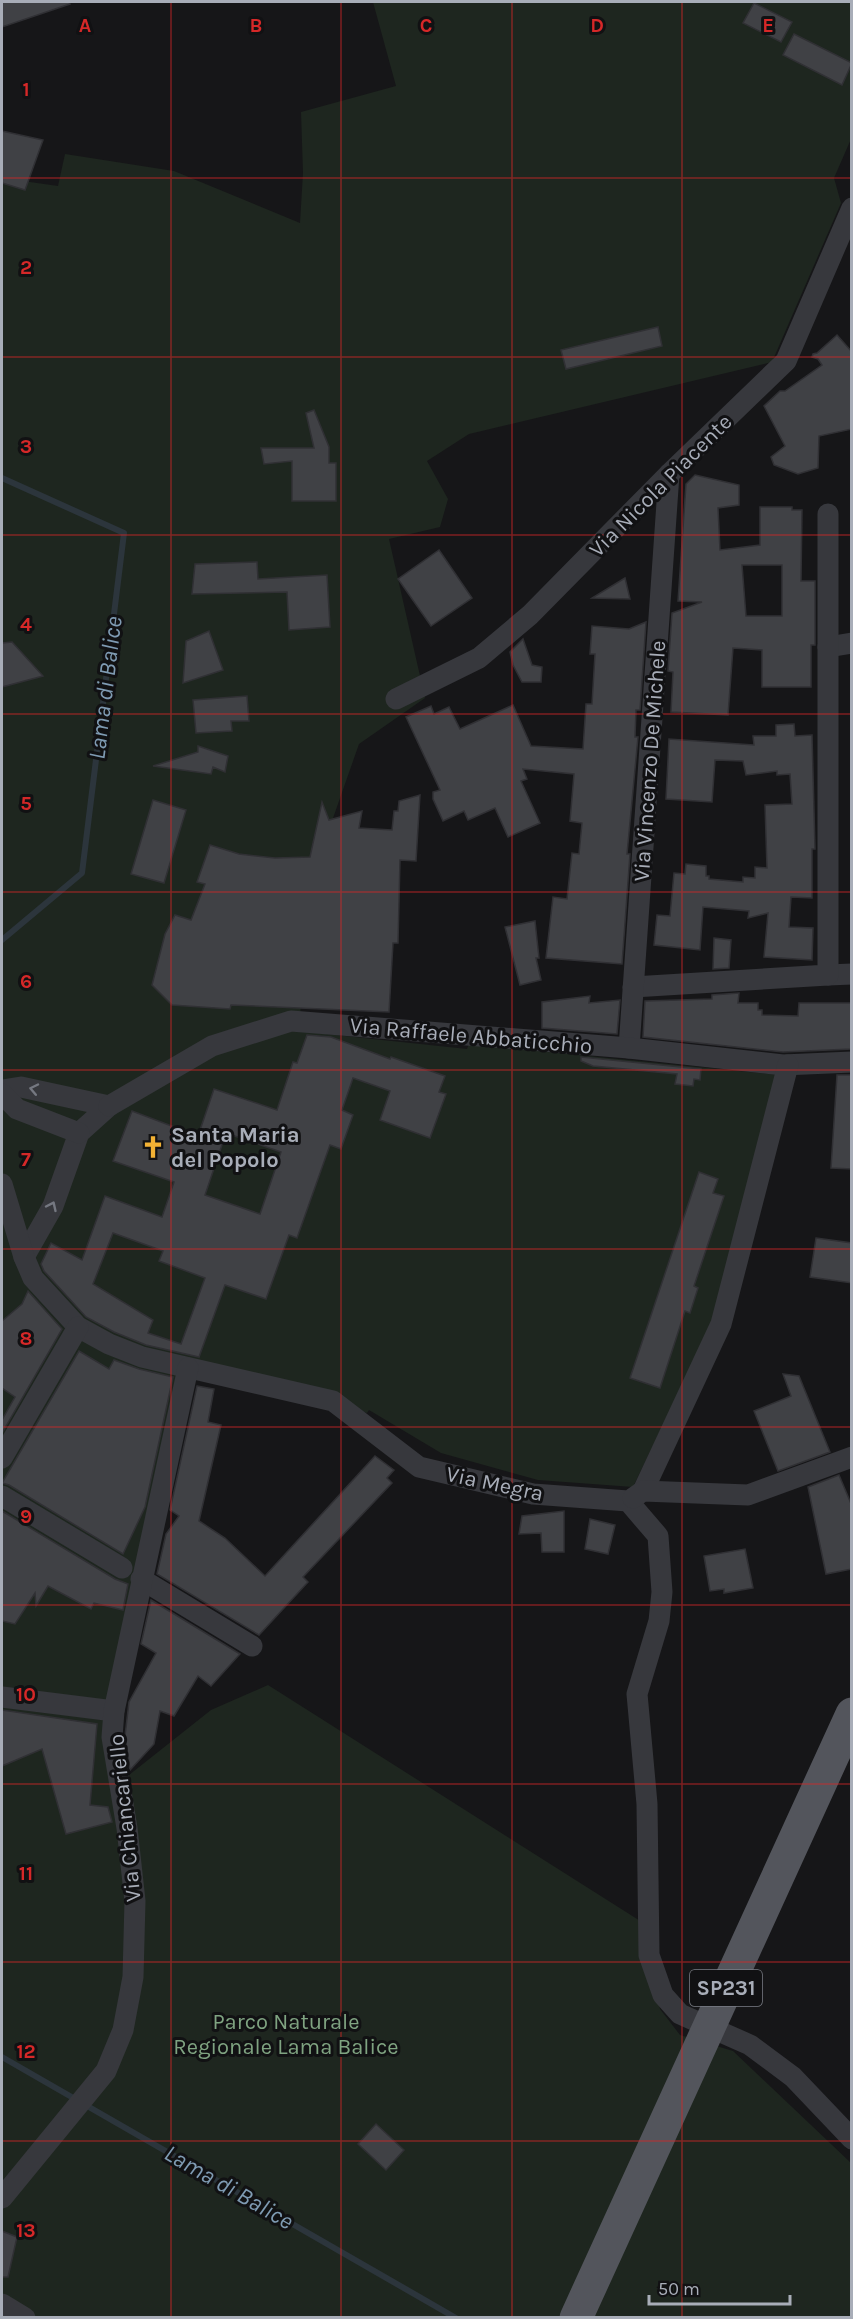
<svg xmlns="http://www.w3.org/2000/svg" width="853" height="2319" font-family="Karla,sans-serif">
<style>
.green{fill:#1e261f}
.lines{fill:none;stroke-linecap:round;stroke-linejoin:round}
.stream{stroke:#2c353c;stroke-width:6}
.building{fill:#404145;stroke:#303034;stroke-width:1.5;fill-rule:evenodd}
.minor{stroke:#37383d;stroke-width:21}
.primary{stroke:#53555c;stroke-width:33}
.oneway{stroke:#757881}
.grid{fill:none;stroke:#d62828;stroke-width:1.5;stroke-opacity:0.55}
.labels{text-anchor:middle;stroke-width:6;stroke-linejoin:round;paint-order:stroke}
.shield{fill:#111113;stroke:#7b7e86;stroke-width:1.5}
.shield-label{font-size:21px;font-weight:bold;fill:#a8adb8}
.street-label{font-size:22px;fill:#a8adb8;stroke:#111113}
.poi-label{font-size:22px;font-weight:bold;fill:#a8adb8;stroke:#111113;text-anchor:start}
.park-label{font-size:22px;fill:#7fa381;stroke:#111113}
.water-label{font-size:24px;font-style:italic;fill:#7f9bb3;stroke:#111113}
.grid-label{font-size:20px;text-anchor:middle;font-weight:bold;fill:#d62828;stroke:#111113;stroke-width:6;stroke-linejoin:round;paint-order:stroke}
</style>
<rect width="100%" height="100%" fill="#161618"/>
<polygon class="green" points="373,2 851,2 851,139 834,178 841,203 772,362 469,434 427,461 448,499 440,527 389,539 425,698 359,744 319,858 298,1031 467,1049 469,1044 779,1075 714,1319 633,1487 538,1480 441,1453 369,1410 367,1413 194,1373 119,1719 124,1779 211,1710 268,1685 645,1924 660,2009 680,2035 733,2051 851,2163 851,2317 2,2318 2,178 58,186 65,154 174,171 300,223 303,173 301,112 396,86"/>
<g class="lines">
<g class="stream">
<polyline points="2,478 124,533 82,873 2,940"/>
<polyline points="2,2057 456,2318"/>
</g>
</g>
<g class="building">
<polygon points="2,2 69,2 70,4 2,27"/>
<polygon points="754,3 792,22 781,42 743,23"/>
<polygon points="794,34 852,63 842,85 783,55"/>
<polygon points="2,131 43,140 25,190 2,183"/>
<polygon points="658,327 662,346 566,369 561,350"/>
<polygon points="837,335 852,352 852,429 819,436 818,468 798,474 774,465 771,457 785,446 764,406 780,391 785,391 822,365 818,359 812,357 813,354 817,353"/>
<polygon points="314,410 329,447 329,463 336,463 336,501 292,501 292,461 264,464 261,448 314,448 306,413"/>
<path d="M 695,475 L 739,485 L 739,505 L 718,508 L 720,550 L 760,545 L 760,507 L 792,507 L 792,510 L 802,510 L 801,581 L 815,581 L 815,645 L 811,645 L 811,687 L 762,687 L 762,650 L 733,648 L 728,715 L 671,712 L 673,672 L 668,671 L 672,613 L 702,602 L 678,601 L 686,484 ZM 742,565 L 782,565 L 782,616 L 746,616 Z"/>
<polygon points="439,550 472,598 431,626 398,579"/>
<polygon points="257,562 258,579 327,575 330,627 289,630 287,592 192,594 195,564"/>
<polygon points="625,578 630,599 592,598"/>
<polygon points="646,622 640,710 636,710 635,737 638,737 627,854 630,854 622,964 546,958 553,897 567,899 572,853 579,854 582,823 570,821 574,774 523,769 527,779 521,781 540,823 508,837 495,808 468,820 464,811 443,821 433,799 433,792 440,790 406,717 431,706 434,714 449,707 460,729 513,705 531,746 583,749 586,704 592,704 595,654 590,654 592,626 629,629"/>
<polygon points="209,631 223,670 183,683 186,641"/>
<polygon points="523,639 532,665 542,667 541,682 522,682 513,665 510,652"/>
<polygon points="12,642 43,676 2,687 2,643"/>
<polygon points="247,696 249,721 231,721 232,731 196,733 193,700"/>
<polygon points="794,724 795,736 812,735 815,849 812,849 812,898 791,897 789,927 813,928 812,960 764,957 768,913 748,918 749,911 703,907 700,950 654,945 657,915 670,916 674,873 685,874 686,864 706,866 706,876 709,876 709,879 743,882 743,877 755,878 755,867 767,868 765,805 792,804 790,774 777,775 777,771 746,775 743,761 715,760 712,802 666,799 669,739 754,745 753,736 776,736 776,725"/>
<polygon points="198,746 228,756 225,772 213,767 211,774 153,766 198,752"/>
<polygon points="420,795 416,861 400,860 398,943 393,943 389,1012 231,1005 230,1009 172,1005 152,985 165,934 175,915 191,920 205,884 197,882 210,845 239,854 275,858 310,857 322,802 329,820 362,811 359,828 392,830 394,811 398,811 399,801"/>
<polygon points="153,800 186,810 164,883 131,874"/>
<polygon points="535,921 539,958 536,958 541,980 520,985 505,927"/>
<polygon points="714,938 731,940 729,968 713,969"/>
<polygon points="739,993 738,1003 758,1003 758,1010 762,1010 762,1015 798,1016 799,1003 852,1003 852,1049 783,1052 643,1037 645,1001 712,999 712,995"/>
<polygon points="590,996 589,1003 620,1000 617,1034 542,1028 542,1002"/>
<path d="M 307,1035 L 331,1037 L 390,1059 L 391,1057 L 445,1076 L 439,1092 L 446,1094 L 430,1138 L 380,1120 L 390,1091 L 353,1078 L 342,1110 L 353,1115 L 341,1149 L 330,1145 L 297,1238 L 289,1235 L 266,1299 L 225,1285 L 199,1357 L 146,1345 L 114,1332 L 86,1317 L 44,1271 L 41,1264 L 51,1243 L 82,1260 L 105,1196 L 162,1217 L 174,1182 L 113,1161 L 132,1111 L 198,1136 L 214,1089 L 277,1110 L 293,1062 L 297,1063 ZM 226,1133 L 281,1152 L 260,1214 L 205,1195 ZM 113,1233 L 163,1251 L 159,1261 L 205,1278 L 181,1344 L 148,1333 L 153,1320 L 93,1284 Z"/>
<polygon points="581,1057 701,1069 700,1080 694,1079 693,1086 675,1084 677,1074 593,1066 581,1061"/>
<polygon points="837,1075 852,1075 852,1169 831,1168"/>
<polygon points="699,1172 718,1179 713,1193 724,1196 694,1286 698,1288 690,1313 685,1311 660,1388 630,1378"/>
<polygon points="816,1238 852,1243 852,1283 810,1277"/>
<polygon points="28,1291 62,1329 2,1433 2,1420 15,1397 2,1388 2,1321 22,1304"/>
<polygon points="79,1351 109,1369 114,1360 139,1369 173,1377 145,1507 123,1554 9,1485 2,1483"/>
<polygon points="783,1374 799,1376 830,1452 778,1471 754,1411 791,1396"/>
<polygon points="197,1386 214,1389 208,1422 221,1425 199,1521 225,1538 265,1576 375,1456 394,1470 387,1478 392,1483 303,1577 308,1582 259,1635 157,1574 166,1534 179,1516 170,1510"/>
<polygon points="839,1475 852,1506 852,1569 826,1574 808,1487"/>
<polygon points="2,1511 115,1579 128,1584 123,1610 94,1603 91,1609 48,1586 36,1606 35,1593 15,1624 2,1621"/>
<polygon points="564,1511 564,1552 542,1552 541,1533 519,1534 522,1516"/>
<polygon points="590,1519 615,1525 608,1554 585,1549"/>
<polygon points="745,1549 753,1588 724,1593 724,1589 710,1591 704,1556"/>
<polygon points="151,1600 240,1654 211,1686 198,1676 174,1716 160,1711 154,1744 130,1770 125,1736 129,1702 156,1653 141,1644"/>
<polygon points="2,1710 97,1724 90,1805 108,1807 112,1822 66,1834 42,1749 2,1766"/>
<polygon points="376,2124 404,2150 386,2170 358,2144"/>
<polygon points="2,2231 17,2237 8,2277 2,2277"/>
</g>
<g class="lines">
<g class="minor">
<polyline points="828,647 852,643"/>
<polyline points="396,699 479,658 530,615 669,474 786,361 852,208"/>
<polyline points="828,975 852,974"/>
<polyline points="633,987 828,975 828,514"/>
<polyline points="629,1048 669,474"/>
<polyline points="2,1090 21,1087 109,1106 79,1133 53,1206 24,1257"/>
<polyline points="2,1094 17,1109 79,1133"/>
<polyline points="109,1106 212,1046 291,1021 629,1048 783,1065 852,1062"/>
<polyline points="2,1184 24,1257 33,1278 78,1327 109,1344 142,1357 333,1401 419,1467 533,1494 628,1501 658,1536 662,1592 659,1621 637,1694 647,1804 649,1955 663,1995 680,2014 750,2045 793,2077 852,2139"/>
<polyline points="2,1458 78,1327"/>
<polyline points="643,1491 721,1324 788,1065"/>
<polyline points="2,1496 122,1568"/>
<polyline points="633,1498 643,1491 748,1495 852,1457"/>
<polyline points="141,1579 252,1646"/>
<polyline points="2,1697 114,1711"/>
<polyline points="2,2198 106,2071 123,2030 133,1977 135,1901 127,1828 112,1737 114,1711 188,1368"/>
<polyline points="2,2304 25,2318"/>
</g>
<polyline class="primary" points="576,2318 852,1714"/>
</g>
<defs><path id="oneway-chevron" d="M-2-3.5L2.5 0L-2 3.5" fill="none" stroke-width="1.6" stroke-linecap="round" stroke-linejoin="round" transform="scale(1.5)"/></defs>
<g class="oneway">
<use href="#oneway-chevron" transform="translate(34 1089) rotate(-168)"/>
<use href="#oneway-chevron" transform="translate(52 1206) rotate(-65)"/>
</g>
<path class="grid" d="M 171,2 L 171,2318M 341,2 L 341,2318M 512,2 L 512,2318M 682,2 L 682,2318M 2,178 L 852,178M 2,357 L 852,357M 2,535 L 852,535M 2,714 L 852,714M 2,892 L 852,892M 2,1070 L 852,1070M 2,1249 L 852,1249M 2,1427 L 852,1427M 2,1605 L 852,1605M 2,1784 L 852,1784M 2,1962 L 852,1962M 2,2141 L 852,2141"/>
<defs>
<g id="church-bare" transform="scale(1.8)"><path d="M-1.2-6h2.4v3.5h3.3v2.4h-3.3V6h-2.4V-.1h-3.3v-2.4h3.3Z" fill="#f2b134" stroke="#111113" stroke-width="2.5" paint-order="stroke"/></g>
</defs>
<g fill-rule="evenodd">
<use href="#church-bare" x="153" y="1147"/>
</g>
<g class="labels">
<rect class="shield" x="690" y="1970" width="72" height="36" rx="4.5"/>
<g class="shield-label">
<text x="726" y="1995">SP231</text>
</g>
<g class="street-label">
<text transform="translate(660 485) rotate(-45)" y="8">Via Nicola Piacente</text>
<text transform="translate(649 761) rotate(-86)" y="8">Via Vincenzo De Michele</text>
<text transform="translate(471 1035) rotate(5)" y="8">Via Raffaele Abbaticchio</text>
<text transform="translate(495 1483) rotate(12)" y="8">Via Megra</text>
<text transform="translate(124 1818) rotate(-96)" y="8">Via Chiancariello</text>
</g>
<g class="poi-label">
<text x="171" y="1142">Santa Maria<tspan x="171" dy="25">del Popolo</tspan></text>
</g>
<g class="park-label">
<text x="286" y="2029">Parco Naturale<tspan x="286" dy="25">Regionale Lama Balice</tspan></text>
</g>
<g class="water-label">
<text transform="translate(105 688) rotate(-83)" y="8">Lama di Balice</text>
<text transform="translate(229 2187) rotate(30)" y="8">Lama di Balice</text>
</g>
</g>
<g class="grid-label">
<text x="85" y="32">A</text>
<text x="256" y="32">B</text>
<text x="426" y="32">C</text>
<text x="597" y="32">D</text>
<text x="768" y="32">E</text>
<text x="26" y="96">1</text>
<text x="26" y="274">2</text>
<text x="26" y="453">3</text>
<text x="26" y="631">4</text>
<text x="26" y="810">5</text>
<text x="26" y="988">6</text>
<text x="26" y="1166">7</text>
<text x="26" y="1345">8</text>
<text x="26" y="1523">9</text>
<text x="26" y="1701">10</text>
<text x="26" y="1880">11</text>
<text x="26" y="2058">12</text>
<text x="26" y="2237">13</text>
</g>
<rect width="853" height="2319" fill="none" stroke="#a8adb8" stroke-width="6"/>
<path d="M649 2295v9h141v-9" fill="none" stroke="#a8adb8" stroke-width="3"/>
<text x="658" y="2295" font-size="18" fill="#a8adb8" stroke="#111113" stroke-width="4.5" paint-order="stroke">50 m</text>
</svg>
